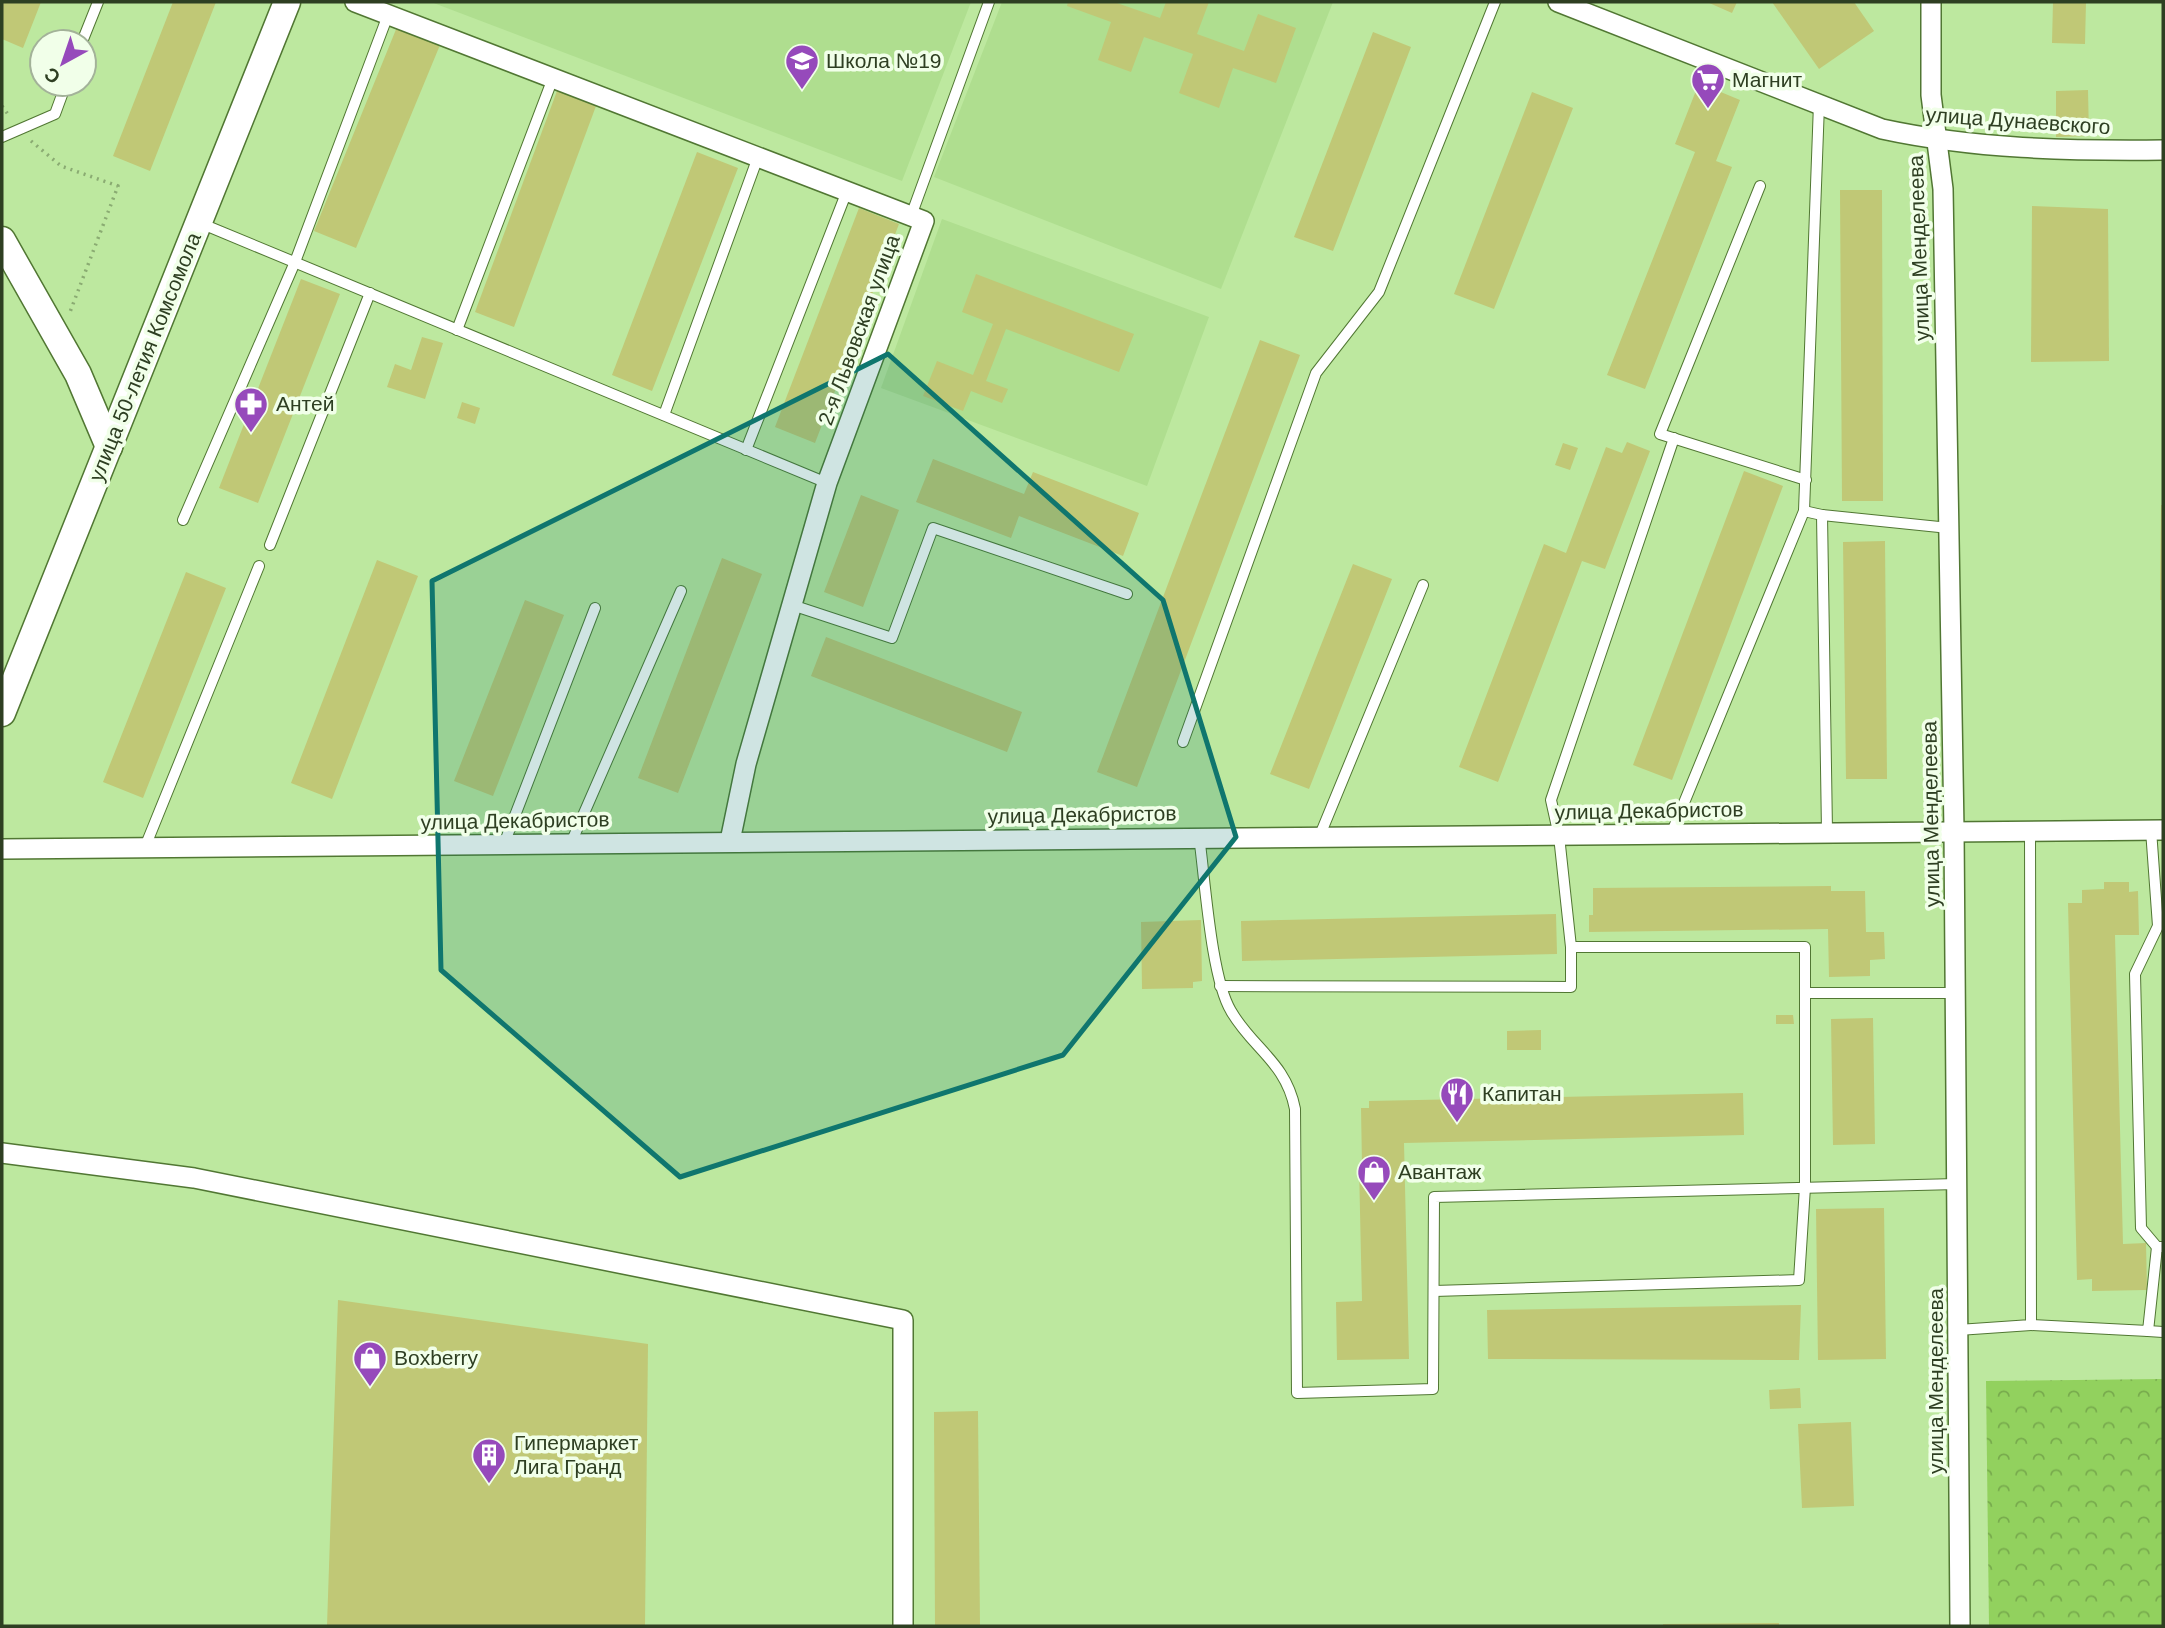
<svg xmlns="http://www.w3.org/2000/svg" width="2165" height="1628" font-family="Arial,sans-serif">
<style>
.built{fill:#afde8f}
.forest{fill:url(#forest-crowns)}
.building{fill:#c0c876}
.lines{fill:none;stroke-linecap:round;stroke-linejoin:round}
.lane-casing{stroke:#517733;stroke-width:12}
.street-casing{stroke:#517733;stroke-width:22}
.secondary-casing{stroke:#517733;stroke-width:29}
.path{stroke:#8aab72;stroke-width:3.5;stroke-dasharray:2 5;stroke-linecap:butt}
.lane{stroke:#fff;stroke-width:10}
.street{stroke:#fff;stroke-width:19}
.secondary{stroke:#fff;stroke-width:26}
.marked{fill:#0f766e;fill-opacity:0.2;stroke:#0f766e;stroke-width:5;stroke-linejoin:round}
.labels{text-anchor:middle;stroke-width:7;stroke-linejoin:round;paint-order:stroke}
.poi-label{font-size:21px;fill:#2e3f22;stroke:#f1ffe9;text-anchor:start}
.street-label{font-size:21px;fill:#2e3f22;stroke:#f1ffe9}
</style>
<defs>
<pattern id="forest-crowns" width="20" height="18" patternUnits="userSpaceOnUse" patternTransform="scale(1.75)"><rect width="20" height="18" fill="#92d15e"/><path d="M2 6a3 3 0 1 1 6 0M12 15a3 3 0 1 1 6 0" fill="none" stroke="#78ab4d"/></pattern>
</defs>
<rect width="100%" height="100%" fill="#bde89f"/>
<g class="built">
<polygon points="431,2 971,2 902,181"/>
<polygon points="1002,2 1333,2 1221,289 934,177"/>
<polygon points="942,219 1209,317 1147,486 881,388"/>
</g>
<polygon class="forest" points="2163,1379 2163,1626 1989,1626 1986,1381"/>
<g class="building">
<polygon points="2,2 41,2 23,48 2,39"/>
<polygon points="173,2 216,2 150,171 113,156"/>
<polygon points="1068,2 1114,2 1160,18 1166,2 1209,2 1197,34 1244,51 1258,14 1296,28 1276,83 1233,68 1219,108 1179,93 1193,54 1144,37 1131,72 1098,60 1111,22 1067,6"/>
<polygon points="1707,2 1737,2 1732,13"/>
<polygon points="1772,2 1854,2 1874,31 1819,69"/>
<polygon points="2053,2 2086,2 2085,44 2052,43"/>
<polygon points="397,27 440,45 356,248 314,231"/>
<polygon points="1373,32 1411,47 1333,251 1294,237"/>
<polygon points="1699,83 1740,100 1716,161 1732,167 1645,389 1607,375 1695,152 1675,144"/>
<polygon points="2088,90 2089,136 2056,137 2056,91"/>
<polygon points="557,91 596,106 514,327 475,312"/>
<polygon points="1532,92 1573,108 1494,309 1454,294"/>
<polygon points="697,152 738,168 652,391 612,375"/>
<polygon points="1840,190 1882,190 1883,501 1842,501"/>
<polygon points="2032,206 2108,209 2109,361 2031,362"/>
<polygon points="859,208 899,224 815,443 775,427"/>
<polygon points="976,274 1134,334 1119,372 1006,329 986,381 1008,389 1002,403 971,391 963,411 923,396 937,361 973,375 993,324 962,312"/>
<polygon points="301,279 340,294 258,503 219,488"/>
<polygon points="422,337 443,343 425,399 387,387 395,364 411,370"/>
<polygon points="1260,340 1300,355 1137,787 1097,772"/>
<polygon points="462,402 480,408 475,424 457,418"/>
<polygon points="1627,442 1650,451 1605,569 1582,561 1498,782 1459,767 1544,544 1566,553 1606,447 1622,453"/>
<polygon points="1563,443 1578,448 1570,470 1555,465"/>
<polygon points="933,459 1024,494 1033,472 1139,513 1123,556 1019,516 1011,538 916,502"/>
<polygon points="1744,471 1783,486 1672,780 1633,765"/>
<polygon points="861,495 899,510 863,607 824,592"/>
<polygon points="2161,505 2163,505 2163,600 2160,600"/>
<polygon points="1885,541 1887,779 1846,779 1843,542"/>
<polygon points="722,558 762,574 678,793 638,778"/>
<polygon points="377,560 418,576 332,799 291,783"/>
<polygon points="1353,564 1392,579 1309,789 1270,774"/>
<polygon points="186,572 226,588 143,798 103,782"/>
<polygon points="525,600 564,615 493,796 454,781"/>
<polygon points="826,637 1022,712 1007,752 811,676"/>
<polygon points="2104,882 2129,882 2129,892 2138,891 2139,935 2115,935 2123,1244 2146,1243 2147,1290 2092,1291 2092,1279 2077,1280 2068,903 2082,903 2082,890 2104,889"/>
<polygon points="1831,886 1831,891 1865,891 1866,932 1884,932 1885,959 1870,960 1870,976 1829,977 1828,929 1589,932 1589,915 1593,915 1593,888"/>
<polygon points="1556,914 1557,954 1242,961 1241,921"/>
<polygon points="1201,920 1202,981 1193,982 1193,988 1142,989 1141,922"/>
<polygon points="1776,1015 1793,1015 1794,1024 1776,1024"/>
<polygon points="1873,1018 1875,1144 1833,1145 1831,1019"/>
<polygon points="1541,1030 1541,1050 1507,1050 1507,1031"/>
<polygon points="1743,1093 1744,1135 1404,1143 1409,1359 1337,1360 1336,1302 1362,1301 1359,1166 1362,1166 1361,1108 1369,1108 1369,1101"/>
<polygon points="1884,1208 1886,1359 1818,1360 1816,1209"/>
<polygon points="338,1300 648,1344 645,1626 327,1626"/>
<polygon points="1801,1305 1799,1360 1488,1359 1487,1310"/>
<polygon points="1800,1388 1801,1408 1770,1409 1769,1390"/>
<polygon points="978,1411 980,1626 935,1626 934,1412"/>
<polygon points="1851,1422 1854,1506 1802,1508 1798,1424"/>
<polygon points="1779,1623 1779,1626 1663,1626 1663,1624"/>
</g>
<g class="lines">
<g class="lane-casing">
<g id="lane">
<polyline points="82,42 98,2"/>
<polyline points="2,137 55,114 66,84"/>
<polyline points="1760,186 1660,434 1806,480"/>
<polyline points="911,216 989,2"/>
<polyline points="200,223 827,483"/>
<polyline points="457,330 553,78"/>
<polyline points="664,415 758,157"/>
<polyline points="746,450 847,191"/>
<polyline points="1804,511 1822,515 1827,831"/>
<polyline points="1822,515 1949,528"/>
<polyline points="183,520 295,262 388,15"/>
<polyline points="270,545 370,293"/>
<polyline points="792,605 892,638 933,528 1127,594"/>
<polyline points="1183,742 1316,373 1379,292 1495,2"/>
<polyline points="2151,830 2158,926 2135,974 2141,1228 2157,1247 2163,1247"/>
<polyline points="1672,832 1804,511 1819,104"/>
<polyline points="1320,835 1423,585"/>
<path d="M 1199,836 C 1205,879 1211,978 1231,1011 C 1252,1048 1286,1062 1295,1109 L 1297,1393 L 1433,1389 L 1434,1197 L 1957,1184"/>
<polyline points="571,843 681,591"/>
<polyline points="504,844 595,608"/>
<polyline points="145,847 259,566"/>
<polyline points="1220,986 1571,987 1571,947"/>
<polyline points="1805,993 1956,993"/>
<polyline points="1434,1291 1799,1280 1805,1187 1805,947 1571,947 1559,836 1551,800 1674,438"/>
<polyline points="2031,1325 2148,1331 2157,1247"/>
<polyline points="1958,1330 2031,1325 2030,830"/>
<polyline points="2148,1331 2163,1332"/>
</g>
</g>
<g class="street-casing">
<g id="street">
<polyline points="355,2 924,221 827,483 746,764 730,841"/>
<path d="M 1558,2 L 1882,129 C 1974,149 2070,151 2163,150"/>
<polyline points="1931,2 1931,95 1943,189 1954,830 1960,1626"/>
<polyline points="2,849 2163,830"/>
<polyline points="2,1153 194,1178 903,1320 903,1626"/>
</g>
</g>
<g class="secondary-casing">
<g id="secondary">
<polyline points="2,240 78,374 109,447"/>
<polyline points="2,713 287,2"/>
</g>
</g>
<g class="path">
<polyline points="2,106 10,117"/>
<polyline points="31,141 61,166 118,186 70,312"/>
</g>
<use href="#lane" class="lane"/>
<use href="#street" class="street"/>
<use href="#secondary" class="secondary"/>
</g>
<path class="marked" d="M 888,354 L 1163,600 L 1236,837 L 1063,1055 L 680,1177 L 441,970 L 432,581 Z"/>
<defs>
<g id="school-pin" transform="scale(1.75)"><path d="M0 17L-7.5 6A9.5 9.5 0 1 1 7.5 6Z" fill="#964abb" stroke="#f1ffe9"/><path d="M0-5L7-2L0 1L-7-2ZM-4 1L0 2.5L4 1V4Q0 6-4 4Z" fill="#fff"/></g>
<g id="supermarket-pin" transform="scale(1.75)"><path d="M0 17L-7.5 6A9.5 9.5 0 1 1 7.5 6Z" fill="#964abb" stroke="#f1ffe9"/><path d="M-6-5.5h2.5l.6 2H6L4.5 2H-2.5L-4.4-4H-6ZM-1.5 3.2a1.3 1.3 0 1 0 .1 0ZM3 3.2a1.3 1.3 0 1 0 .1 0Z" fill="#fff"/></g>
<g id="pharmacy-pin" transform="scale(1.75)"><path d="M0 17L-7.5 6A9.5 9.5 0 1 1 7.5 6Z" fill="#964abb" stroke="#f1ffe9"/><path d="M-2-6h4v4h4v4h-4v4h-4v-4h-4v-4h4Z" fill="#fff"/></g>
<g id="restaurant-pin" transform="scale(1.75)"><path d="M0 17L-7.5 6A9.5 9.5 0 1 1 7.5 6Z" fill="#964abb" stroke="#f1ffe9"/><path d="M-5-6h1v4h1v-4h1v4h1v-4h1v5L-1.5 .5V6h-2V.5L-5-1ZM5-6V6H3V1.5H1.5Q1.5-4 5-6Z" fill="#fff"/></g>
<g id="shop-pin" transform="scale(1.75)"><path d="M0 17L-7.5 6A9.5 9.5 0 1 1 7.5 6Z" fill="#964abb" stroke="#f1ffe9"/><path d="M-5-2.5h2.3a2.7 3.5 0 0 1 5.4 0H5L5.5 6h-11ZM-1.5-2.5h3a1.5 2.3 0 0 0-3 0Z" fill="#fff"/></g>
<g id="building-pin" transform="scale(1.75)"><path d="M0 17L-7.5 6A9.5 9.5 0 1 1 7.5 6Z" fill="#964abb" stroke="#f1ffe9"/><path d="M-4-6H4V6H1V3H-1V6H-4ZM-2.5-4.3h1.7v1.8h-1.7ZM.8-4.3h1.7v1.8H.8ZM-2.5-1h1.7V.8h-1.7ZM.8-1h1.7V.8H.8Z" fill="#fff"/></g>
</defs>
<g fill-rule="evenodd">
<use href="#school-pin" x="802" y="61"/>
<use href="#supermarket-pin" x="1708" y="80"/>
<use href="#pharmacy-pin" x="251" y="404"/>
<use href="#restaurant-pin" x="1457" y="1094"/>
<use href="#shop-pin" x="1374" y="1172"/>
<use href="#shop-pin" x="370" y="1358"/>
<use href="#building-pin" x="489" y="1455"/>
</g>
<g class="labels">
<g class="poi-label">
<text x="826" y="68">Школа №19</text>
<text x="1732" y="87">Магнит</text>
<text x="276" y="411">Антей</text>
<text x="1482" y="1101">Капитан</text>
<text x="1398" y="1179">Авантаж</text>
<text x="394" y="1365">Boxberry</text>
<text x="514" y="1450">Гипермаркет<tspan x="514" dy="24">Лига Гранд</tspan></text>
</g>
<g class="street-label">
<text transform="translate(2018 121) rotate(4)" y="7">улица Дунаевского</text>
<text transform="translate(1919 248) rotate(-92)" y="7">улица Менделеева</text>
<text transform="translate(859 330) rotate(-70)" y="7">2-я Львовская улица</text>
<text transform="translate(145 357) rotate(-68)" y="7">улица 50-летия Комсомола</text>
<text transform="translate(1649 811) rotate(-1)" y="7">улица Декабристов</text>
<text transform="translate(1931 814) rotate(-91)" y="7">улица Менделеева</text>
<text transform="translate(1082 815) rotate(-1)" y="7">улица Декабристов</text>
<text transform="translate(515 821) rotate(-1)" y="7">улица Декабристов</text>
<text transform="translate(1936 1381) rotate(-90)" y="7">улица Менделеева</text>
</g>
</g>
<rect width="2165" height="1628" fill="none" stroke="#2e3f22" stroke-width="7"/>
<g transform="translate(63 63) rotate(220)"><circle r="33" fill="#f1ffe9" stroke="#a3b299" stroke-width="2"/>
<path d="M0-5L12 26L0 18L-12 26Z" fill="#964abb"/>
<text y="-10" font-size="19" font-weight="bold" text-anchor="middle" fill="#2e3f22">С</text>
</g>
</svg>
